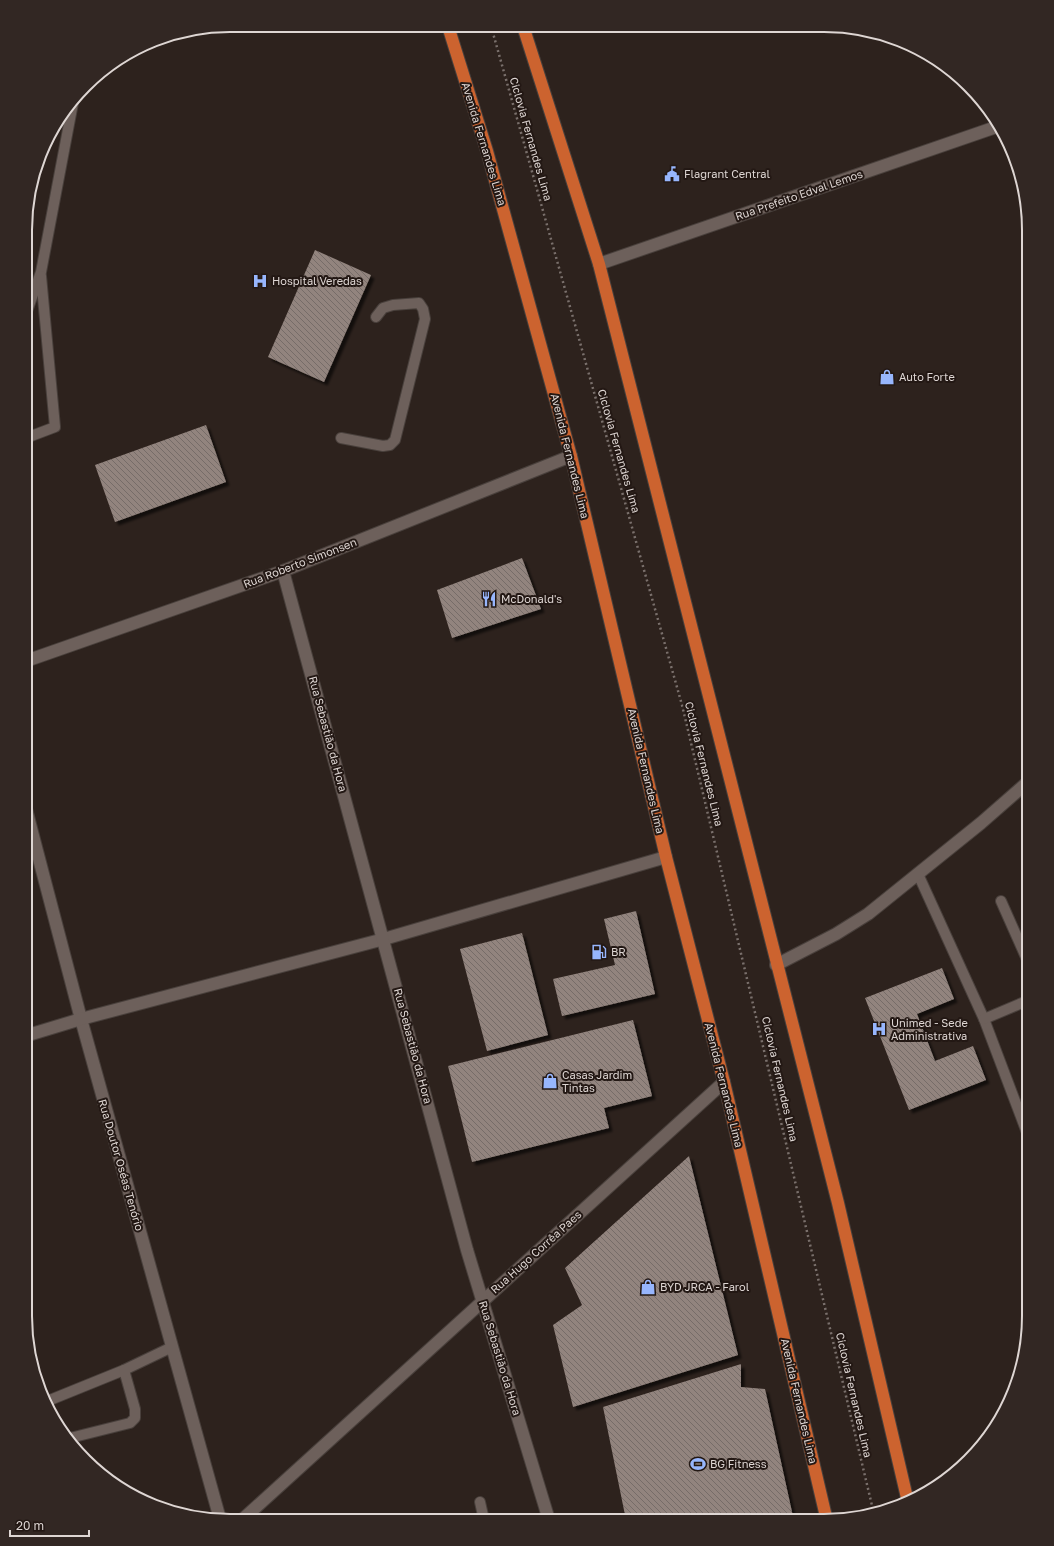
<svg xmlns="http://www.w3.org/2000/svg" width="1054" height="1546" font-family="'Golos Text',sans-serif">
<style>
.building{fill:url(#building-back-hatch);filter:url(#shadow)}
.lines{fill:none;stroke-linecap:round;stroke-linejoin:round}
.service-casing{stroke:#49403c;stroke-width:12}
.minor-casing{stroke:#49403c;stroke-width:14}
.tertiary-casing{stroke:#49403c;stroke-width:14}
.trunk-casing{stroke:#49403c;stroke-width:14}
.path{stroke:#7a706c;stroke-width:2.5;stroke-dasharray:2 3;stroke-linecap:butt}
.service{stroke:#6d605b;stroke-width:10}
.minor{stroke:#6d605b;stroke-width:12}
.tertiary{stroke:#6d605b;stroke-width:12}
.trunk{stroke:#cc632f;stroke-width:12}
.labels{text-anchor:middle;stroke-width:4;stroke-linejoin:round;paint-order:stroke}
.street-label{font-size:11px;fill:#ded6d3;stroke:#231814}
.poi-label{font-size:11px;fill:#ded6d3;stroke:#231814;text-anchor:start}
.rim{fill:none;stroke:#ded6d3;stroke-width:2}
</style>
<defs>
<pattern id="building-back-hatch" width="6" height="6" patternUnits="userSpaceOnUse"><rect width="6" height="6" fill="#92847e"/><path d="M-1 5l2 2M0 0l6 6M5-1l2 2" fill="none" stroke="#766c68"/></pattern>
<filter id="shadow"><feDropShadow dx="3.5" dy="3.5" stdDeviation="1" flood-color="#0009"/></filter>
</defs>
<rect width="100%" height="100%" fill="#2d221d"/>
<g class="building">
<polygon points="315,250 371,275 324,382 268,357"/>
<polygon points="206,425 226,482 115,522 95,465"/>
<polygon points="522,558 541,609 452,638 437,590"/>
<polygon points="636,911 655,994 562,1016 553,979 615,965 604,919"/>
<polygon points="522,933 548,1035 487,1051 460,949"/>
<polygon points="942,968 954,999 917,1014 935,1061 973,1046 986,1080 909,1110 865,998"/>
<polygon points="633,1020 652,1096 604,1108 609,1128 472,1162 448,1066"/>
<polygon points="689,1156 738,1355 573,1407 553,1325 582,1305 565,1268"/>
<polygon points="741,1364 741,1387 765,1389 794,1521 626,1520 603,1407"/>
</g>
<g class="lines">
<g class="service-casing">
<g id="service">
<polyline points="27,311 41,272 73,103"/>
<polyline points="26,438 55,427 41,276"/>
<polyline points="341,438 383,446 390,445 395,440 425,319 423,309 419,303 393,305 383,308 376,317"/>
<polyline points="918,874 984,1019 1029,1138"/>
<polyline points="1001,901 1029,964"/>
<polyline points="984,1019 1029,1000"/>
<polyline points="50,1400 124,1370 172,1347"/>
<polyline points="66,1439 130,1423 135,1418 135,1409 124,1370"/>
<polyline points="480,1502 484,1520"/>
</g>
</g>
<g class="minor-casing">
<g id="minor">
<polyline points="599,264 999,126"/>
<polyline points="26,809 81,1019 220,1519"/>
<polyline points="776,965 836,934 868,914 981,823 1029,781"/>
<polyline points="25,1036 81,1019 384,939 666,857"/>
<polyline points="243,1519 724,1082"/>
</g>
</g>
<g class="tertiary-casing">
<g id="tertiary">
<polyline points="283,571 467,1250 549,1520"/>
<polyline points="26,661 283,571 571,456"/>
</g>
</g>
<g class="trunk-casing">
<g id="trunk">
<polyline points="448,26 487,151 571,456 666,857 724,1082 827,1521"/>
<polyline points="523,26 599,264 838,1203 908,1502"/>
</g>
</g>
<polyline class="path" points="491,26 682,705 874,1514"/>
<use href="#service" class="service"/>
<use href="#minor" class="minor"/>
<use href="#tertiary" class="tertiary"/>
<use href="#trunk" class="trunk"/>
</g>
<defs>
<g id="civic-bare" transform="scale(1.2)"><path d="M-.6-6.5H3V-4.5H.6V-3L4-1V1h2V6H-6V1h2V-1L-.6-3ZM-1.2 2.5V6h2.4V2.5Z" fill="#97b6fd" stroke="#231814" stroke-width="2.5" paint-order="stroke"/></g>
<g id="hospital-bare" transform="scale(1.2)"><path d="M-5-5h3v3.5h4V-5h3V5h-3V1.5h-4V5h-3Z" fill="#97b6fd" stroke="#231814" stroke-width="2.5" paint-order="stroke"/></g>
<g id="shop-bare" transform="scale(1.2)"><path d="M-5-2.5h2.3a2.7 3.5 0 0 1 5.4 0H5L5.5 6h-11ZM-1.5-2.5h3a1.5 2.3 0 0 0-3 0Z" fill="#97b6fd" stroke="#231814" stroke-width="2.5" paint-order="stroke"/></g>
<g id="restaurant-bare" transform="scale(1.2)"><path d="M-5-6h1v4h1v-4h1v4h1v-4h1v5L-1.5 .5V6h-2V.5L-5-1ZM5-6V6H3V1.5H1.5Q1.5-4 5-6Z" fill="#97b6fd" stroke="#231814" stroke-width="2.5" paint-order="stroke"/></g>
<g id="fuel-bare" transform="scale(1.2)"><path d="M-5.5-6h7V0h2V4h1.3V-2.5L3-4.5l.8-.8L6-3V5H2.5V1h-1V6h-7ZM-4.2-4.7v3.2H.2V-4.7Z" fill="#97b6fd" stroke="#231814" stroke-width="2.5" paint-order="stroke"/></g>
<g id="stadium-bare" transform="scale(1.2)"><path d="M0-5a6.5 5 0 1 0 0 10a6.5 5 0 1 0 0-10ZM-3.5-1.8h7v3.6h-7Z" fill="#97b6fd" stroke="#231814" stroke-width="2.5" paint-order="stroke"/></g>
</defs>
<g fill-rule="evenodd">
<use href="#civic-bare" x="672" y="174"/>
<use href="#hospital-bare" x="260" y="281"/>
<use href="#shop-bare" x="887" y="377"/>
<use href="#restaurant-bare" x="489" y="599"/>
<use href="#fuel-bare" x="599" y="952"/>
<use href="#hospital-bare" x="879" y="1029"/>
<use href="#shop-bare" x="550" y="1081"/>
<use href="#shop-bare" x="648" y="1287"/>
<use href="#stadium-bare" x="698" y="1464"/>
</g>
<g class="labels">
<g class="street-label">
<text transform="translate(531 139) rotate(74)" y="4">Ciclovia Fernandes Lima</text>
<text transform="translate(484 144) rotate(73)" y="4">Avenida Fernandes Lima</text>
<text transform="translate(799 195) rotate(-19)" y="4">Rua Prefeito Edval Lemos</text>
<text transform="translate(619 451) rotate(74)" y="4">Ciclovia Fernandes Lima</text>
<text transform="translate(570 456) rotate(76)" y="4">Avenida Fernandes Lima</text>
<text transform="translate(300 563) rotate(-21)" y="4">Rua Roberto Simonsen</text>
<text transform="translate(328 734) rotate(75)" y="4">Rua Sebastião da Hora</text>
<text transform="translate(704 764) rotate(76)" y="4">Ciclovia Fernandes Lima</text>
<text transform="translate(646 771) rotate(77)" y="4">Avenida Fernandes Lima</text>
<text transform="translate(413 1046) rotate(75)" y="4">Rua Sebastião da Hora</text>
<text transform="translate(780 1079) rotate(77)" y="4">Ciclovia Fernandes Lima</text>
<text transform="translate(724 1085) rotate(76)" y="4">Avenida Fernandes Lima</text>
<text transform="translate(121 1165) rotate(74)" y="4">Rua Doutor Oséas Tenório</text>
<text transform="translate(536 1252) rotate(-42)" y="4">Rua Hugo Corrêa Paes</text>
<text transform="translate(500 1358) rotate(73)" y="4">Rua Sebastião da Hora</text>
<text transform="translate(854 1395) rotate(77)" y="4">Ciclovia Fernandes Lima</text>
<text transform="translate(799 1401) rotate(77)" y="4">Avenida Fernandes Lima</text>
</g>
<g class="poi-label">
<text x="684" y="178">Flagrant Central</text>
<text x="272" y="285">Hospital Veredas</text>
<text x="899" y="381">Auto Forte</text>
<text x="501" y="603">McDonald's</text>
<text x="611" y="956">BR</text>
<text x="891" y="1027">Unimed - Sede<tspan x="891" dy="13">Administrativa</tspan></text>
<text x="562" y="1079">Casas Jardim<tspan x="562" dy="13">Tintas</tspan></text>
<text x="660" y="1291">BYD JRCA - Farol</text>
<text x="710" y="1468">BG Fitness</text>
</g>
</g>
<path d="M0 0H1054V1546H0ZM230 32H824A198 198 0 0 1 1022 230V1316A198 198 0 0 1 824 1514H230A198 198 0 0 1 32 1316V230A198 198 0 0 1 230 32Z" fill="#322723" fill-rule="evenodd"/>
<path class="rim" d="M230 32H824A198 198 0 0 1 1022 230V1316A198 198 0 0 1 824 1514H230A198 198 0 0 1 32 1316V230A198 198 0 0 1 230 32Z"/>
<path d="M10 1530v6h79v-6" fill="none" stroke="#ded6d3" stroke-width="2"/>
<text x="16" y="1530" font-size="12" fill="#ded6d3" stroke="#231814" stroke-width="3" paint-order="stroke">20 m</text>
</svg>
